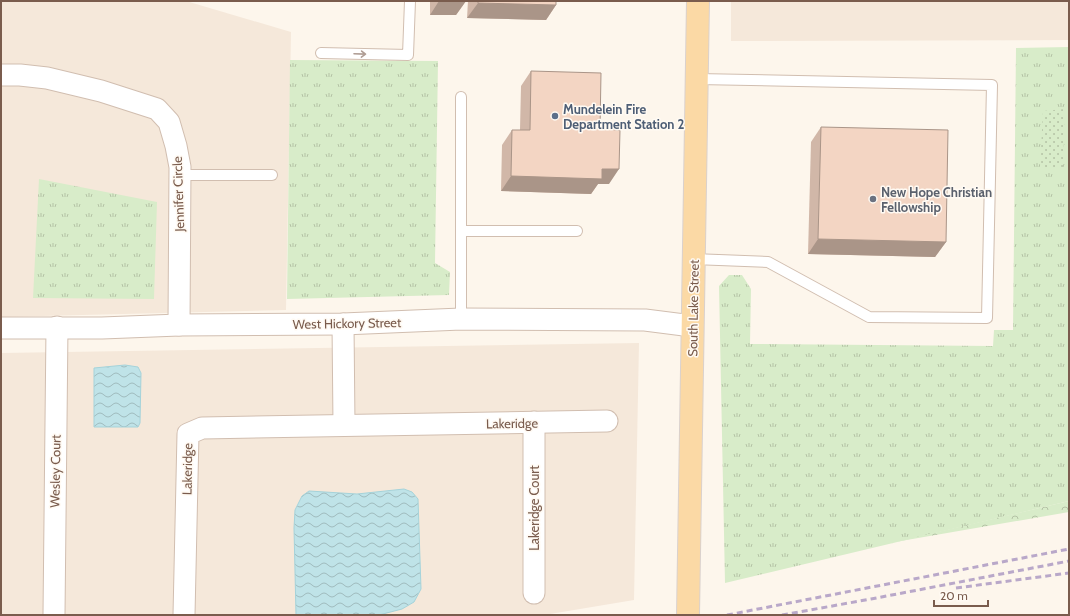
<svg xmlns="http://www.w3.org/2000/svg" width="1070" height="616" font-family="Cabin,sans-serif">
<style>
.residential{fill:#f5e8da}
.grass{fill:url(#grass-tufts)}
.forest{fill:url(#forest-crowns)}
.park{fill:url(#park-dots)}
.water{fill:url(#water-waves);stroke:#a5d3da}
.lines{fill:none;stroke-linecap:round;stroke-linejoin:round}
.lane-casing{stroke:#d1beb0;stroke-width:12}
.street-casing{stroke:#d1beb0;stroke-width:23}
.primary-casing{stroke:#dad1cd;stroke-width:24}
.lane{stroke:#fff;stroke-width:10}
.street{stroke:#fff;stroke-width:21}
.primary{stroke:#fbd9a5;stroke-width:22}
.rail{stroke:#b9a8c9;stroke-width:3;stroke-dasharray:6 4;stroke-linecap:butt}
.wall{fill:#d1b7a8}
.shaded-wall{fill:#aa9588}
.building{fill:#f3d5c3;stroke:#aa9588}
.oneway{stroke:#af9d94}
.service-dot{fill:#5c6f8a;stroke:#fffaf3;stroke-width:1.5}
.worship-dot{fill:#6b7280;stroke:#fffaf3;stroke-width:1.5}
.labels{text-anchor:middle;stroke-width:3;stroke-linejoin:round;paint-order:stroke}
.service-label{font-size:13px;font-weight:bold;fill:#4e5e75;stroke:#fffaf3;text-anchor:start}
.worship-label{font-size:13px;font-weight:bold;fill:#5b616d;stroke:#fffaf3;text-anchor:start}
.street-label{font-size:13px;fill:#7a5c4d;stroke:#fffaf3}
</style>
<defs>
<pattern id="grass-tufts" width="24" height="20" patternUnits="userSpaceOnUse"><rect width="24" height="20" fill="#d8ecc9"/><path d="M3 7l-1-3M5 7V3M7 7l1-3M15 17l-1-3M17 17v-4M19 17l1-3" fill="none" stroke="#b4c2a5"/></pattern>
<pattern id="forest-crowns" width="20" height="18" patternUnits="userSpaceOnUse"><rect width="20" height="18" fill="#d8ecc9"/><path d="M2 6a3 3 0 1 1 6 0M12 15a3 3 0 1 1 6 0" fill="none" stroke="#b4c2a5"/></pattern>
<pattern id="park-dots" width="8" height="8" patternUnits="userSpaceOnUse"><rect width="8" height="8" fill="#d8ecc9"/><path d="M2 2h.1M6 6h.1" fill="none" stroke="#b4c2a5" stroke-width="1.8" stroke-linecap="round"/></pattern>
<pattern id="water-waves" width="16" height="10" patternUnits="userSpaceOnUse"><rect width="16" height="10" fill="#bfe3e8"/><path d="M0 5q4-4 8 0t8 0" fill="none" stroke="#a0bbbe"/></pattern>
</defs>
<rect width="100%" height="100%" fill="#fdf6ec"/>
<g class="residential">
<polygon points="1,1 186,1 291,32 286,310 1,317"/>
<polygon points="731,1 1069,1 1069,40 731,41"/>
<polygon points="639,343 634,600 544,615 1,615 1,353"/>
</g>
<g class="grass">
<polygon points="1069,47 1069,501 725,583 719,286 729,275 742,275 751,289 750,344 993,346 994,330 1013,330 1016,48"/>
<polygon points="290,60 438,61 435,263 450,272 449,295 287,299"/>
<polygon points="39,179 157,202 154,299 33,298"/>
</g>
<polygon class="forest" points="1069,501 1069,512 895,542"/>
<polygon class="park" points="1065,109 1063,168 1040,167 1043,111"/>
<g class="water">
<polygon points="125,365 138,367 141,373 140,423 138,427 94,427 94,368"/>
<polygon points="404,489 412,492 418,499 421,589 414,602 402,609 379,615 296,615 294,528 295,510 302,496 309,491 357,494"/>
</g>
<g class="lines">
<g class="lane-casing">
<g id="lane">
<polyline points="321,53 408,55 410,1"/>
<polyline points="461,97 461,319"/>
<polyline points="180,175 272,175"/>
<polyline points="461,231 577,231"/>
<polyline points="693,259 768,262 869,317 987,318 992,85 697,79"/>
</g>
</g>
<g class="street-casing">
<g id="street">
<polyline points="1,75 20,75 47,78 101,91 157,109 169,122 176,146 180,167 179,325"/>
<polyline points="343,324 344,425"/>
<polyline points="1,328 102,328 179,325 343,324 461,319 645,320 692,326"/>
<polyline points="534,422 534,593"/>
<polyline points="54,615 57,327"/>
<polyline points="184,615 188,434 202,428 607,421"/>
</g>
</g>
<g class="primary-casing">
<polyline id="primary" points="688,615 698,1"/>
</g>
<use href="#lane" class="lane"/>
<use href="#street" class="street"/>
<use href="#primary" class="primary"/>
<g class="rail">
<polyline points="956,588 1069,573"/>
<polyline points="727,615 1069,549"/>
<polyline points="782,615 871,599 1069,561"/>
</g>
</g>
<g class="wall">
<polygon points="430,1 466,1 456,15 430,15"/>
<polygon points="468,1 556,1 556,5 546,20 467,18"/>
<polygon points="531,71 600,129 609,184 598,184 591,194 501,191 502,145 512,130 520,130 521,86"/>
<polygon points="821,127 946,242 935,257 808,254 811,142"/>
</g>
<g class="shaded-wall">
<polygon points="439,1 466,1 456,15 430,15"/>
<polygon points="478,3 556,5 546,20 467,18"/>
<polygon points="602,169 619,169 609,184 598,184 591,194 501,191 511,176"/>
<polygon points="818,239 946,242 935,257 808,254"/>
</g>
<g class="building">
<polygon points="478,1 556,1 556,5 478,3"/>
<polygon points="531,71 601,73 600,129 620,130 619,169 602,169 602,179 511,176 512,130 530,130"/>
<polygon points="821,127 948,130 946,242 818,239"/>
</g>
<defs><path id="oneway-shaft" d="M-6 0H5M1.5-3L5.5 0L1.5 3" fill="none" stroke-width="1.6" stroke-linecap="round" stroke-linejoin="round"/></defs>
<use class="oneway" href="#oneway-shaft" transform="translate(360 54) rotate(2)"/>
<circle class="service-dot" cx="555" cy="116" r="4"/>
<circle class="worship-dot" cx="873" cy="199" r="4"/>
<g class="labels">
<g class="service-label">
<text x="563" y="114">Mundelein Fire<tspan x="563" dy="15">Department Station 2</tspan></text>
</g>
<g class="worship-label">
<text x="881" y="197">New Hope Christian<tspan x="881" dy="15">Fellowship</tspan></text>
</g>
<g class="street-label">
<text transform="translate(178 194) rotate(-92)" y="5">Jennifer Circle</text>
<text transform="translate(693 308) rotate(-89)" y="5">South Lake Street</text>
<text transform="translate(347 323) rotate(-1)" y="5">West Hickory Street</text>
<text transform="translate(512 423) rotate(-1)" y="5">Lakeridge</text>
<text transform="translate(187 469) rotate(-89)" y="5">Lakeridge</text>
<text transform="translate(55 471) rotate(-89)" y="5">Wesley Court</text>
<text transform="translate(534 508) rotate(-90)" y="5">Lakeridge Court</text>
</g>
</g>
<rect width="1070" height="616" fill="none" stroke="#7a5c4d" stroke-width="4"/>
<path d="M934 600v6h54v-6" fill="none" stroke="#7a5c4d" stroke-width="2"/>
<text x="940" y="600" font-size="12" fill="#7a5c4d" stroke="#fffaf3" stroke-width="3" paint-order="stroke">20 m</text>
</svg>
